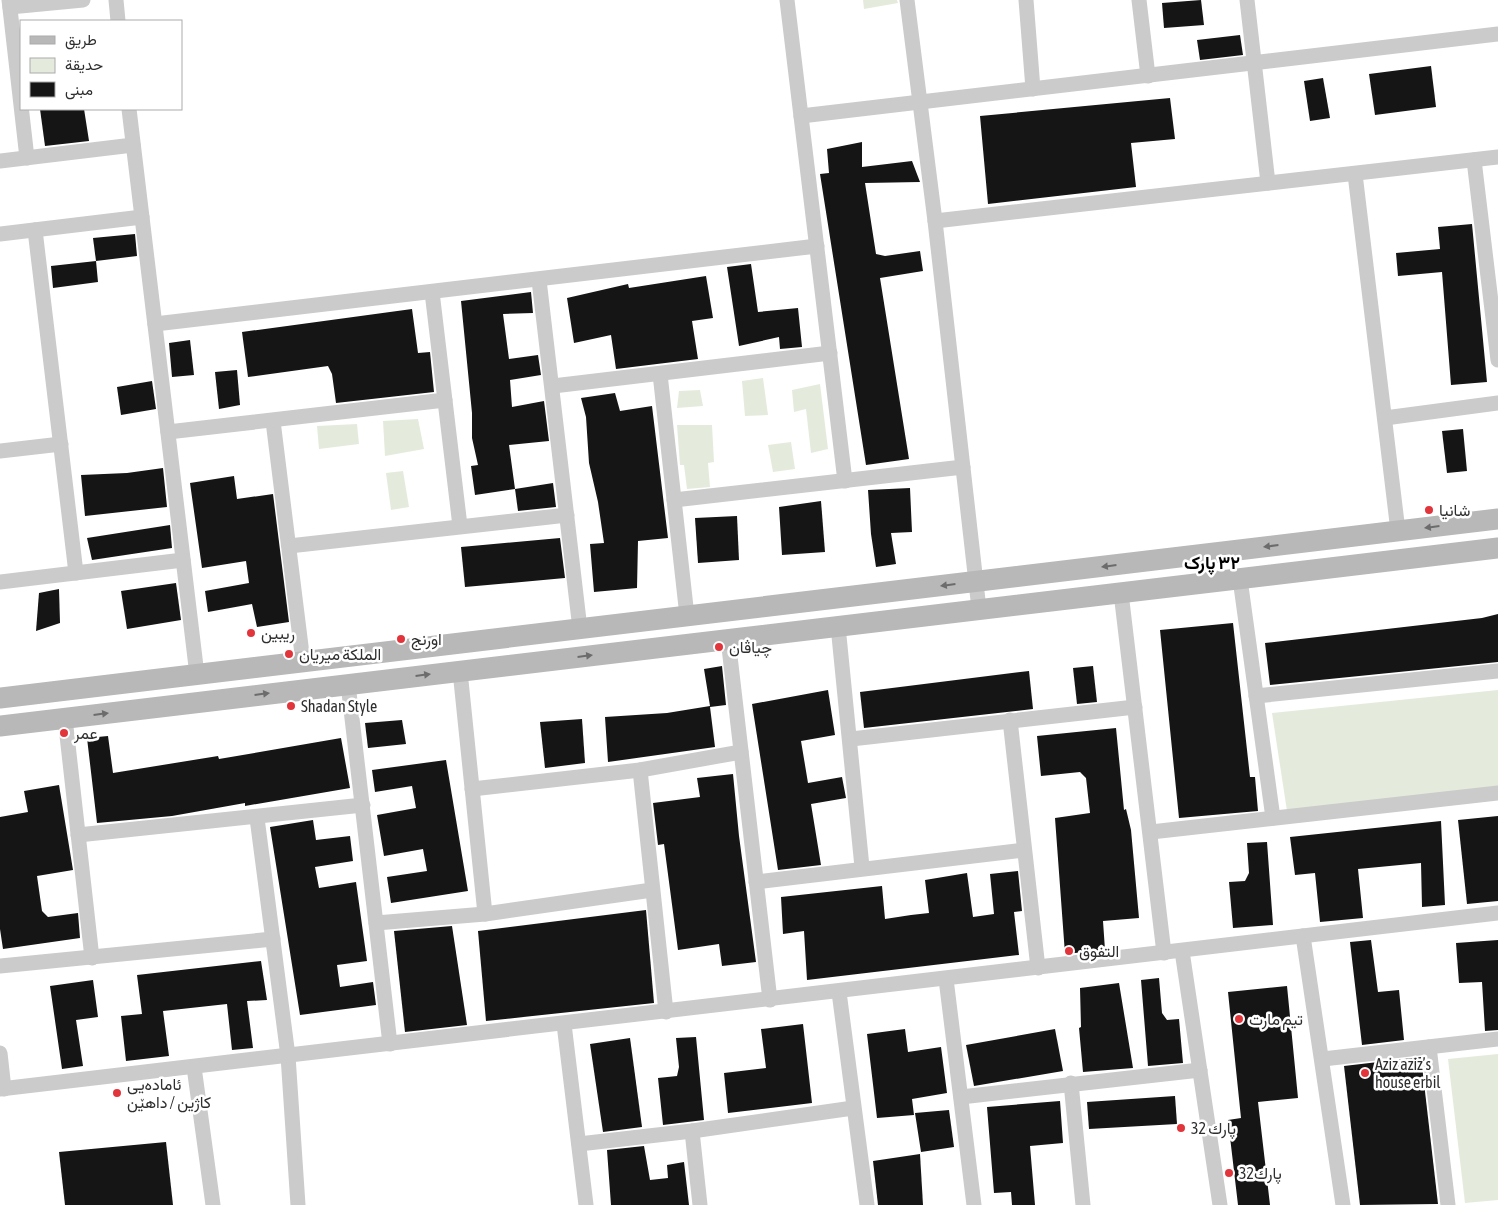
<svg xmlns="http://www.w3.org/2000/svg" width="1498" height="1205" font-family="'Asap Condensed',Vazirmatn,sans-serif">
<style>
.green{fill:#e4ebdc}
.building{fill:#151515}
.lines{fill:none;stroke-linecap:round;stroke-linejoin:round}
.street{stroke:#cbcbcb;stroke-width:15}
.secondary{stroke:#b8b8b8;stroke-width:21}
.oneway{fill:#6c6c6c}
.poi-dot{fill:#e2343b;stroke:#fff;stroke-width:2}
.labels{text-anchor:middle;stroke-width:5;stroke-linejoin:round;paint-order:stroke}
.poi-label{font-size:16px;fill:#2e2e2e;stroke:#fff;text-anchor:start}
.neighbourhood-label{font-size:18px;font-weight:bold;fill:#000;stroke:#fff}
</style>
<rect width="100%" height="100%" fill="#fff"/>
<g class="green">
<polygon points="863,0 897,0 898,3 864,9"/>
<polygon points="763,378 768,415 745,416 742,381"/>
<polygon points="820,384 828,449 811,453 806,409 794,412 792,390"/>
<polygon points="700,390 703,406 677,408 679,391"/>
<polygon points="418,419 424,449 385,456 383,421"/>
<polygon points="357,424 359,444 319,449 317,426"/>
<polygon points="677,425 712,425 714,462 708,463 710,487 687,489 684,465 680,465"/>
<polygon points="791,442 795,469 773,472 768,445"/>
<polygon points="403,471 409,507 391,510 386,473"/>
<polygon points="1498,690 1498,786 1287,811 1272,713"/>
<polygon points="1498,1054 1498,1200 1465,1203 1448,1059"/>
</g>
<g class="building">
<polygon points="1201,0 1204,25 1164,28 1162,3"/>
<polygon points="1240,35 1243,55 1200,60 1197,40"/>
<polygon points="1431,66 1436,107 1375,115 1369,74"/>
<polygon points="1323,78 1330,118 1310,121 1304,81"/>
<polygon points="1170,98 1175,139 1131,143 1136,187 988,204 980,116"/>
<polygon points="40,109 84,109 89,141 45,146"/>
<polygon points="862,142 862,167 912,161 920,182 865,183 876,254 885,256 920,251 923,271 880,278 909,459 866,465 820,174 829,173 827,149"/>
<polygon points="1472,224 1487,382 1451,385 1442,272 1398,276 1396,253 1440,249 1438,227"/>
<polygon points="135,234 137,256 96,261 93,238"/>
<polygon points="96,261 98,282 53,288 51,266"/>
<polygon points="751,264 758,312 798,308 802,347 780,349 779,337 739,346 727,267"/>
<polygon points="706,276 713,318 692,321 698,359 616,369 611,335 574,343 567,298 628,284 629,288"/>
<polygon points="531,292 533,313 503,314 509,359 538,355 541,375 510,380 512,407 544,401 549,441 509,445 515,489 475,495 471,466 478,465 472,438 472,413 461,301"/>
<polygon points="412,309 418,353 430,352 434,392 336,403 332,374 328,366 248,377 242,332"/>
<polygon points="190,340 194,375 172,377 169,343"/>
<polygon points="237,370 240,405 219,409 215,372"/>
<polygon points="152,381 156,409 121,415 117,387"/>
<polygon points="615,393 620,411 652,406 668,538 638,541 637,588 594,592 590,544 604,543 598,502 589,463 586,417 581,398"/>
<polygon points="1463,429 1467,471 1447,473 1442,431"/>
<polygon points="163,468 167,507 85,516 81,475 127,473"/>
<polygon points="234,476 237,499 273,494 289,622 257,627 252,604 208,612 205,591 249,583 246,561 202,568 190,483"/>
<polygon points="553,483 556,507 518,511 515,489"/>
<polygon points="910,488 912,532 891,533 896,564 876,567 871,534 868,490"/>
<polygon points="821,501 825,552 782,555 779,507"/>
<polygon points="737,516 739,560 698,563 695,518"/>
<polygon points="170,525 172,548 92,560 87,538"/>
<polygon points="560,538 565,578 465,587 461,547"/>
<polygon points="176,583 181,620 127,629 121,591"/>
<polygon points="59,589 60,623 36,631 39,593"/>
<polygon points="1498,614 1498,662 1270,685 1265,643 1482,618"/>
<polygon points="1233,623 1250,777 1255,777 1258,811 1179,818 1160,630"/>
<polygon points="722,666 726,705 710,707 715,747 608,762 605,717 667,713 710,706 704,669"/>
<polygon points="1093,666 1097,702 1077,704 1073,668"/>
<polygon points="1029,671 1033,709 864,728 860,692"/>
<polygon points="828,690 835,735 801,741 808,783 842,777 846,798 811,804 821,865 778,870 752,704"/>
<polygon points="582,719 585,763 545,768 540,722"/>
<polygon points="402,720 406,744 368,748 365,723"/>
<polygon points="1116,728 1124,810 1126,809 1131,830 1139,918 1103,921 1105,950 1065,954 1055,818 1090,813 1086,778 1080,772 1041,776 1037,736"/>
<polygon points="108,736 113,773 218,756 219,759 341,738 350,788 245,806 245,803 172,816 97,823 87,738"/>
<polygon points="446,760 468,891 391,903 387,877 427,871 423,849 384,856 377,815 416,808 412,786 375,792 372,770"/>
<polygon points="733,774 739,836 756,962 722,966 719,944 678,950 664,844 658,845 653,803 700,797 697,778"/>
<polygon points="59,785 73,870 37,876 42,911 48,917 78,913 80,938 3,949 0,929 0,817 28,812 24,791"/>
<polygon points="1498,816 1498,901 1467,904 1458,820"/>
<polygon points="313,820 316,840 350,836 353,861 315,867 319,888 356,882 367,961 337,965 340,987 373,982 376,1005 300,1015 270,827"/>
<polygon points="1441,821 1445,905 1422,907 1421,863 1358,869 1363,918 1320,922 1315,873 1295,875 1290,837"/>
<polygon points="1267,842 1273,925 1233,928 1229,882 1245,881 1249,873 1247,843"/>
<polygon points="1018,871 1022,911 1014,912 1019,955 807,980 804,931 783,934 781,897 882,886 885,919 911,915 929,913 925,880 967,873 973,917 994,914 990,874"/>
<polygon points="646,910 654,1003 486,1021 478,931"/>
<polygon points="452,926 467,1025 405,1032 394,931"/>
<polygon points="1371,940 1378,992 1399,990 1404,1040 1362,1045 1350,942"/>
<polygon points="1498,940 1498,1030 1485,1031 1482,982 1459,983 1456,943"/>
<polygon points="261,961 267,1000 247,1001 253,1048 232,1050 227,1004 163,1011 169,1056 126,1061 121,1016 142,1014 137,975"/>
<polygon points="1159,978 1162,1013 1167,1020 1179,1019 1183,1063 1148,1066 1141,980"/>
<polygon points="93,980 98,1017 76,1020 83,1066 62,1069 50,986"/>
<polygon points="1119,983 1133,1068 1083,1072 1079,1028 1081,1027 1080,988"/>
<polygon points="1287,986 1298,1098 1258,1102 1270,1205 1238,1205 1228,1120 1241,1118 1228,992"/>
<polygon points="803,1024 812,1103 728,1113 724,1073 766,1068 761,1029"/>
<polygon points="905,1029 908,1052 941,1047 947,1093 912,1099 914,1115 877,1118 867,1034"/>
<polygon points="1055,1029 1063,1071 974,1086 966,1045"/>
<polygon points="696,1037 704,1120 663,1125 658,1078 677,1076 679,1067 676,1038"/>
<polygon points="630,1038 642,1127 603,1132 590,1044"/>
<polygon points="1421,1057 1438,1204 1360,1205 1344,1066"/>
<polygon points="1175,1096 1177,1124 1089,1129 1087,1102"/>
<polygon points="1060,1101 1063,1143 1030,1146 1035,1205 1012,1205 1011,1192 994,1193 987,1107"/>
<polygon points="949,1110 954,1147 921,1152 915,1113"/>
<polygon points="166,1142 173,1205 65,1205 59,1152"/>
<polygon points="644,1146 650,1180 668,1178 667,1165 684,1162 689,1205 611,1205 607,1150"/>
<polygon points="920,1154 923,1205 878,1205 873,1161"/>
</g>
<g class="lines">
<g class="street">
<polyline points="9,0 27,158"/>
<polyline points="116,0 118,21"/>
<polyline points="787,0 845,481"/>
<polyline points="907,0 935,221 979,609"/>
<polyline points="1026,0 1033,89"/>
<polyline points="1139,0 1148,76"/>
<polyline points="1247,0 1268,183"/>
<polyline points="10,7 83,0"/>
<polyline points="129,109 197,675"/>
<polyline points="801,116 1498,34"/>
<polyline points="1474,160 1498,360"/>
<polyline points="0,161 133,145"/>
<polyline points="1355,174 1398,531"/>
<polyline points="935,221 1498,157"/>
<polyline points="35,230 76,573"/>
<polyline points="0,234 142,217"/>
<polyline points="539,280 580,629"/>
<polyline points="432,292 460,526"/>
<polyline points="155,324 817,246"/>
<polyline points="660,374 687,616"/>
<polyline points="553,386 830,353"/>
<polyline points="1385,418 1498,403"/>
<polyline points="273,421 303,662"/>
<polyline points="168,432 445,400"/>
<polyline points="0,451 61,444"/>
<polyline points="674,500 963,467"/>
<polyline points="289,546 567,515"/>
<polyline points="1240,579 1273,818"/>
<polyline points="0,582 183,560"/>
<polyline points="1121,593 1164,953"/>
<polyline points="838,626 862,867"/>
<polyline points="728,639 770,1000"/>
<polyline points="460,671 485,914"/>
<polyline points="348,684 390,1044"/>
<polyline points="1256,696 1498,671"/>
<polyline points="65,718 92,958"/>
<polyline points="1010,720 1038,968"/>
<polyline points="851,739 1135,707"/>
<polyline points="640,770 666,1012"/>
<polyline points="472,789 640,770 741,752"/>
<polyline points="257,818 288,1056 298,1205"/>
<polyline points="1151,832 1498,793"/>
<polyline points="78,835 363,805"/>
<polyline points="756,882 1024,850"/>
<polyline points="376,923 485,914 652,890"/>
<polyline points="1303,936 1343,1205"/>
<polyline points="1182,951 1220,1205"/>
<polyline points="0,966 273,939"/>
<polyline points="946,979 974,1205"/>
<polyline points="839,992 867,1205"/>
<polyline points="564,1024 586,1205"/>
<polyline points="1429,1047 1448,1205"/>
<polyline points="0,1053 4,1089"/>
<polyline points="1323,1059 1498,1039"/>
<polyline points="194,1067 213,1205"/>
<polyline points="1071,1083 1083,1205"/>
<polyline points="0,1089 1498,913"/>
<polyline points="961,1097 1200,1070"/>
<polyline points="692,1131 700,1205"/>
<polyline points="579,1144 692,1131 853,1108"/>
</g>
<g class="secondary">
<polyline points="0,698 1498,519"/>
<polyline points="0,726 1498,548"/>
</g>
</g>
<defs><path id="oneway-solid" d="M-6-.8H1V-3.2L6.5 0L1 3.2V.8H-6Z" transform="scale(1.25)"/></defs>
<g class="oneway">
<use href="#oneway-solid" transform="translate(1432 527) rotate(173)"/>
<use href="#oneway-solid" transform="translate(1271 546) rotate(173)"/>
<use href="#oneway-solid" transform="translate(1109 566) rotate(173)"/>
<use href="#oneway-solid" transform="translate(948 585) rotate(173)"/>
<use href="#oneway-solid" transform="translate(585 656) rotate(-7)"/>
<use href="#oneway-solid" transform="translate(423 675) rotate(-7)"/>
<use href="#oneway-solid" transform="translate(262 694) rotate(-7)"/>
<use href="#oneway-solid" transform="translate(101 714) rotate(-7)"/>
</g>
<g class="poi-dot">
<circle cx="1429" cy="510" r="5"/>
<circle cx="251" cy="633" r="5"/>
<circle cx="401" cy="639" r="5"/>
<circle cx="719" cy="647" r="5"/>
<circle cx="289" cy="654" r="5"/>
<circle cx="291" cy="706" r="5"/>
<circle cx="64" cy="733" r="5"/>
<circle cx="1069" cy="951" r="5"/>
<circle cx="1239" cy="1019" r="5"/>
<circle cx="1365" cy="1073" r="5"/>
<circle cx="117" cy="1093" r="5"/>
<circle cx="1181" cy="1128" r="5"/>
<circle cx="1229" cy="1173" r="5"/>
</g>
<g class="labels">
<g class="poi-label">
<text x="1439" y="516">شانيا</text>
<text x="261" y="639">ريبين</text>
<text x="411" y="645">اورنج</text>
<text x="729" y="653">چياڤان</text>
<text x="299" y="660">الملكة ميريان</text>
<text x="301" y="712">Shadan Style</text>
<text x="74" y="739">عمر</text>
<text x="1079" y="957">التفوق</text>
<text x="1249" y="1025">تيم مارت</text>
<text x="1375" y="1070">Aziz aziz’s<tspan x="1375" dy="18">house erbil</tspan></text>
<text x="127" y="1090">ئامادەيی<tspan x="127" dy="18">کاژين / داهێن</tspan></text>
<text x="1191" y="1134">32 پارك</text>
<text x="1239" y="1179">32پارك</text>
</g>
<g class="neighbourhood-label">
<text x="1212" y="569">٣٢ پارک</text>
</g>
</g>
<rect x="20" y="20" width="162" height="90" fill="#ffffff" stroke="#ababab"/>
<rect x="30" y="36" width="25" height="8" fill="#b8b8b8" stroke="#ababab"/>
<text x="65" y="45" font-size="15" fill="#2e2e2e">طريق</text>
<rect x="30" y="58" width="25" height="15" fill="#e4ebdc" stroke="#ababab"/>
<text x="65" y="70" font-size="15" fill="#2e2e2e">حديقة</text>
<rect x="30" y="82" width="25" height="15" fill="#151515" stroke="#ababab"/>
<text x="65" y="95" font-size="15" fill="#2e2e2e">مبنى</text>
</svg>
